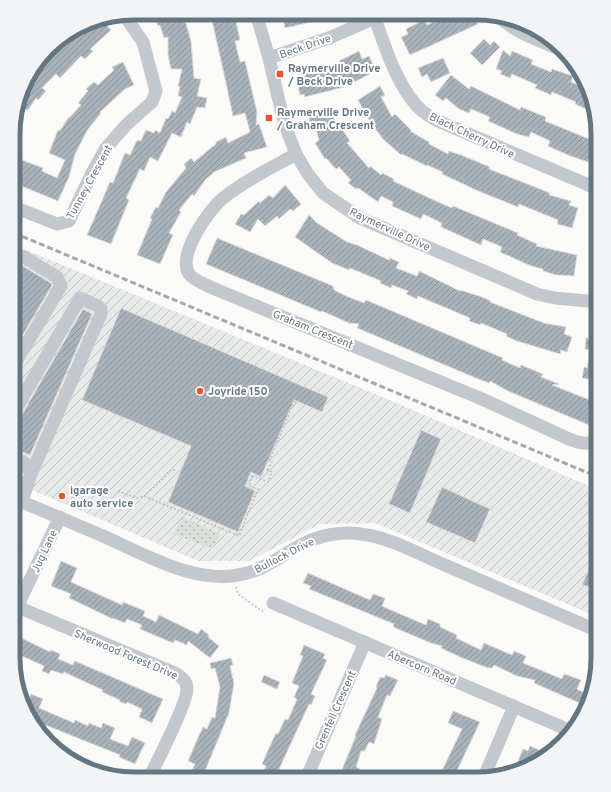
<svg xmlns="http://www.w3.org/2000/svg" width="611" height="792" font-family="Overpass,sans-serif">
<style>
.industrial{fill:url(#industrial-furrows)}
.grass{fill:url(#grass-dots)}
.building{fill:url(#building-hatch);stroke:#dcdcda}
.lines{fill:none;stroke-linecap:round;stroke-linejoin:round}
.path{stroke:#bbbfc2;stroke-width:1.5;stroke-dasharray:2 2;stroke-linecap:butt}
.minor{stroke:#c3c8cc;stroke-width:13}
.rail{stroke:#a2aab0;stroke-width:3;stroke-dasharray:6 3;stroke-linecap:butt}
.poi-dot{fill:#e4572e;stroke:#fff;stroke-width:1.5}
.labels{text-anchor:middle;stroke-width:4;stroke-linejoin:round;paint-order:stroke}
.street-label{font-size:11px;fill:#657683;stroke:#fff}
.poi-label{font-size:11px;font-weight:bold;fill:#657683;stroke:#fff;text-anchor:start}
.rim{fill:none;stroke:#657683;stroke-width:5}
</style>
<defs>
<pattern id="industrial-furrows" width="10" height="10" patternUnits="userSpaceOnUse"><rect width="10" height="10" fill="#e8e9e9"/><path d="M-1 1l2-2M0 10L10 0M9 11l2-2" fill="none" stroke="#c0c1c2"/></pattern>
<pattern id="grass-dots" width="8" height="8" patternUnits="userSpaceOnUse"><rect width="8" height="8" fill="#dadfd7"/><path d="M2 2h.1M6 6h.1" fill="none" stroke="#b4b9b4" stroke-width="1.8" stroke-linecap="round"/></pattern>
<pattern id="building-hatch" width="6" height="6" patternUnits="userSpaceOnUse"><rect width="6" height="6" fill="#aab3b9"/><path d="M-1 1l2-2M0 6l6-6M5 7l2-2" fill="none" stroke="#8e969c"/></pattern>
</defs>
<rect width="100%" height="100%" fill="#fafaf8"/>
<polygon class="industrial" points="14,245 392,401 598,490 598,617 375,523 320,524 249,561 198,561 13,482"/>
<polygon class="grass" points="182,517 220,534 213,549 174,534"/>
<g class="building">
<polygon points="157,13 183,13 191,41 194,78 201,79 197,96 207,98 205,108 197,107 190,124 187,122 181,137 172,133 158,161 150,157 144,171 140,169 126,198 129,200 111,244 87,235 110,182 113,183 125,153 130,155 137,140 141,141 146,130 154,133 155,130 160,133 166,118 168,119 172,111 175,113 182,97 178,96 180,87 178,86 182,69 171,69 168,55 168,37 164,38 160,25 158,26 155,18 160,17"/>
<polygon points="222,13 234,13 240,40 235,41 240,62 245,61 257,112 256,125 259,124 267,147 244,153 246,158 214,172 205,180 194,196 192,194 179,210 181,212 169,233 173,235 160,264 137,255 152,219 150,218 156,207 158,208 166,192 186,168 184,164 191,158 194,162 216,144 216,142 226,137 228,143 250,132 245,113 233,116 224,74 211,16"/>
<polygon points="282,13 314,14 315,21 285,28"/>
<polygon points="442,14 473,14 478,24 410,55 401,37 408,34 406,29 424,20 427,25 444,17"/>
<polygon points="97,19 100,19 111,30 90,49 93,51 85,59 81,56 60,78 56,74 42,88 46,91 38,100 36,98 28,110 25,109 17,129 14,128 14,118 29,74 73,32 82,27 85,31"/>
<polygon points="484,39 490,45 494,41 500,47 482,65 470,53"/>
<polygon points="503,50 510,56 512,51 533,60 531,64 551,72 552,69 573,76 571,82 587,89 593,112 575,104 576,102 552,92 551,95 535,88 537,85 512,74 510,78 500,74 502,71 496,69"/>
<polygon points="359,51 362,59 369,56 376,71 344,87 305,97 304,94 300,95 297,82 304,80 302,71 323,65 325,72 343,68 339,61"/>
<polygon points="443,58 450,73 431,82 427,74 422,77 418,68"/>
<polygon points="123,62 134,85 125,89 100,112 101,113 88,129 75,154 69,177 58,201 14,183 14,157 43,168 42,171 57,178 65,160 49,153 58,130 60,131 68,118 69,118 81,105 78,103 88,91 86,89 94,82 98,85 114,70 112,67"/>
<polygon points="451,75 469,89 471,86 520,110 521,107 546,117 545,121 589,139 591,136 598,139 598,159 591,156 588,162 568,155 548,146 550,141 531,132 529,137 517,134 488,121 490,117 471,109 469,113 459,109 446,98 443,101 435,95"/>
<polygon points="380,86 385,95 381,97 392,117 395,114 411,130 410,131 429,142 429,144 448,154 449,151 461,155 490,167 489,169 550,193 549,195 571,201 569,205 578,208 572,228 557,224 558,220 519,204 518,207 476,190 442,174 443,172 427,165 427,166 402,154 401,155 383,139 370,122 358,100"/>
<polygon points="332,108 337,128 340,126 350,141 347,143 369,168 370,166 381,175 382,173 394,179 393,181 438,202 452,208 453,206 518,233 517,235 537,244 536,246 577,255 574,276 556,275 543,271 543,269 531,266 500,252 502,247 483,239 481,245 441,227 442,223 423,214 421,219 392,206 393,202 381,196 378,202 358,188 356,189 348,183 351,180 339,167 336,169 326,158 325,159 315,143 319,140 314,121 310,122 307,112"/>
<polygon points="285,185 301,204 293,211 290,209 279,219 277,216 265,226 258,219 250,232 235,224 241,214 244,215 259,201 260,203 269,195 273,198"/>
<polygon points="309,215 317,223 347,242 357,245 389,260 390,258 399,262 396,268 417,276 419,271 460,291 460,290 482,297 491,301 490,302 544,323 566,327 564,334 572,337 567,352 561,350 560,354 517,341 506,336 507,334 481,323 480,325 469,321 470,318 418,296 417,299 406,294 408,291 392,285 391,288 380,283 381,281 350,268 349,270 332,263 295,237"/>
<polygon points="217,238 333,286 334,290 346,296 364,303 366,300 503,358 502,360 520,368 521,365 543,374 541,377 559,384 552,385 595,402 590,414 593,415 589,425 508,391 490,381 489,383 476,378 357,328 359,324 349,323 322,311 321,312 206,264"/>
<polygon points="21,265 51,283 52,285 14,350 14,270 16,266"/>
<polygon points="121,308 328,397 322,412 294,400 261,477 251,472 245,486 255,491 238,532 168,502 191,446 82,400"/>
<polygon points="83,309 92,314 30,455 13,448 13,424 20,418"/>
<polygon points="595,334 598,334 598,381 582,378 584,367 587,368 591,350 585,349 586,338 594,339"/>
<polygon points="421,430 441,439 410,513 389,504"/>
<polygon points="442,487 490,509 475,543 426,522"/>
<polygon points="13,547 22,551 13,572"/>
<polygon points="598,549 598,589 582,585"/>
<polygon points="61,561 77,568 71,582 122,605 123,602 145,611 143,616 156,622 159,615 198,634 201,629 209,635 208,637 219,646 210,658 188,641 187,645 175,640 173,643 140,629 142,625 127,619 125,623 113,618 113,619 69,598 71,594 51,586"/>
<polygon points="308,573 370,600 373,594 385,598 382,606 386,608 426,625 428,619 440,624 440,627 457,635 456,638 481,650 484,643 512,655 514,651 526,656 523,663 562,679 564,674 581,680 577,689 588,695 584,705 534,683 535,680 517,676 494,665 492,668 488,668 460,657 441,648 442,646 431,643 393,627 394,624 309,589 311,586 303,583"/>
<polygon points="13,634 50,652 51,650 60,654 58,659 73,665 75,661 163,699 152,723 139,717 142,709 127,702 126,704 120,702 120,700 102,692 103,690 64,672 63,674 51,670 49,674 42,671 44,666 13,652"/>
<polygon points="304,645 325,654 323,658 327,660 311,694 315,696 311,705 309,704 275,778 261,778 266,766 262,764 265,757 276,733 278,734 285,719 288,720 297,699 294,697 299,686 292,683 303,656 300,655"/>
<polygon points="231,658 233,665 230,666 234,683 229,713 202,778 189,778 195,764 188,761 197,740 203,727 207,729 212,717 215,718 220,687 215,668 211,669 210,663"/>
<polygon points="264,675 280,682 277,689 261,682"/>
<polygon points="386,675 398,680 390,696 387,695 378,717 382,719 374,744 369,742 365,751 361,751 356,767 360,769 356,779 338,779 356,736 355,735 377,688 376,687 380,677 384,678"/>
<polygon points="31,694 43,699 39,708 74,723 75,720 88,726 89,723 101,728 103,723 115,728 110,739 128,746 132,737 145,743 135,764 119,757 120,755 33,720 26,712 22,698 28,701"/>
<polygon points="453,711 480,722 453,779 438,779 462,729 448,723"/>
<polygon points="530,746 546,753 531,766 522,768 516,766 523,749 528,751"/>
</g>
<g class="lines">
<g class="path">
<polyline points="268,470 272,462 269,461 294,402 297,404"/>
<polyline points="252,476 268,482 272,472 265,469"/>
<polyline points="118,491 137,498 144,496 239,536 258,489 249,486 252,476 250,475"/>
<polyline points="144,496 163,479 172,469 176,471"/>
<polyline points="236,587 238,594 262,611 265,609"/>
</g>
<g class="minor">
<polyline points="256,13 269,58 282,114 289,136 296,154 308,174 323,193 360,218 537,294 555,298 598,302"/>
<path d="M 500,17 C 515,33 539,40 559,49"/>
<path d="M 375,18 C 385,47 396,82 416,105 C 424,114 435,120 445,124 L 598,189"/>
<polyline points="269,58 329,38 384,14"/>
<path d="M 296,154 C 271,168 244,181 222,199 C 208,211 177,255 189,274 C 193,280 203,283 210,287 L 482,399 L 569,439 C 580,443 587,446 598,439"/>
<polyline points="14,207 57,224 69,221 92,173 106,148 126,125 152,102 156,91 143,42 124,15"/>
<polyline points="14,365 61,286 57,277 24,257 18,256 14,259"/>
<polyline points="13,414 80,298 98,306 101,309 101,314 31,474 22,501"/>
<polyline points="13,458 25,463 31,474"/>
<path d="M 13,498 C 43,511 73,523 103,536 C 146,555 199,587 247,573 C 268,568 284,553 303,544 C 320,535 342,531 361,534 C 389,537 421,555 447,566 C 497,588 548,609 598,631"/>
<polyline points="273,603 571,731"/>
<path d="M 13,605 L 177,674 C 182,678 187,681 187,689 C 187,704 157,762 149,778"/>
<polyline points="17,607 60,517"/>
<polyline points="484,777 514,706"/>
<polyline points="306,779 365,642"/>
</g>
<polyline class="rail" points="14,233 598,477"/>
</g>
<g class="poi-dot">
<rect x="276" y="70" width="8" height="8" rx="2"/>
<rect x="265" y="114" width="8" height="8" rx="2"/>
<circle cx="200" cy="391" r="4"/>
<circle cx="62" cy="496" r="4"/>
</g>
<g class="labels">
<g class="street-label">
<text transform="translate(305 46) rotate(-19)" y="4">Beck Drive</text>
<text transform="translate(472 135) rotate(25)" y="4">Black Cherry Drive</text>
<text transform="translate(89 182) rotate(-61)" y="4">Tunney Crescent</text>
<text transform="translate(390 229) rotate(25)" y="4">Raymerville Drive</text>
<text transform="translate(313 329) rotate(22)" y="4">Graham Crescent</text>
<text transform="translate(44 551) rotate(-65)" y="4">Jug Lane</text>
<text transform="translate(284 555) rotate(-27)" y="4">Bullock Drive</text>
<text transform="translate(126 654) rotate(23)" y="4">Sherwood Forest Drive</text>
<text transform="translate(422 667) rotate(23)" y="4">Abercorn Road</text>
<text transform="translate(335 710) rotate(-66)" y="4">Grenfell Crescent</text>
</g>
<g class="poi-label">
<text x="288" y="72">Raymerville Drive<tspan x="288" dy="13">/ Beck Drive</tspan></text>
<text x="277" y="116">Raymerville Drive<tspan x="277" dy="13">/ Graham Crescent</tspan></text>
<text x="208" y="395">Joyride 150</text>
<text x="70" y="494">igarage<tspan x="70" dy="13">auto service</tspan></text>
</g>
</g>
<path d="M0 0H611V792H0ZM134 20H477A114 114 0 0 1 591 134V658A114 114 0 0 1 477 772H134A114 114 0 0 1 20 658V134A114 114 0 0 1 134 20Z" fill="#f3f4f5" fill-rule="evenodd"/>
<path class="rim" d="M134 20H477A114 114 0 0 1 591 134V658A114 114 0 0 1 477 772H134A114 114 0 0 1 20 658V134A114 114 0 0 1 134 20Z"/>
</svg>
